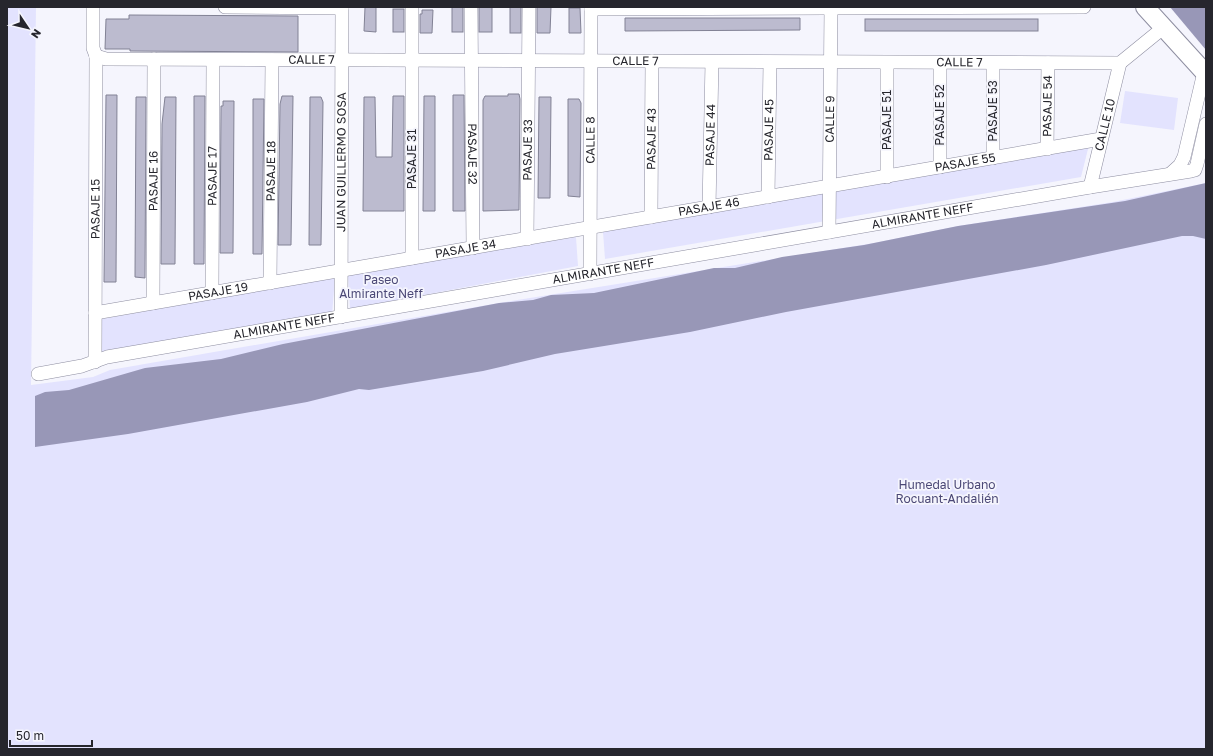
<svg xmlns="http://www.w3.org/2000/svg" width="1213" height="756" font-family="'Golos Text',sans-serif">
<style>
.green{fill:#e3e3fe}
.water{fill:#9897b7}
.building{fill:#bcbbcf;stroke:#828295}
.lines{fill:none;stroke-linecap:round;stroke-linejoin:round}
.street-casing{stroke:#8e8ea1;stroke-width:14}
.secondary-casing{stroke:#8e8ea1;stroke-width:20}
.street{stroke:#fff;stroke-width:13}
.secondary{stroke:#fff;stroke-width:18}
.labels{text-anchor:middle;stroke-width:3.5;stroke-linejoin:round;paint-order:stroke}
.street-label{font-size:12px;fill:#26262d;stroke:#f5f5fd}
.park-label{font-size:12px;fill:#4b4876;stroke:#f5f5fd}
</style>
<rect width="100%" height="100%" fill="#f5f5fd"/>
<g class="green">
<polygon points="7,7 36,7 31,385 93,377 110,370 499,303 874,243 958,226 1113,202 1206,183 1206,749 7,749"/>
<polygon points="1125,91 1178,98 1174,130 1120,123"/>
<polygon points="1089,145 1081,177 605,259 603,232"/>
<polygon points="576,237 578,266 350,309 348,275"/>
<polygon points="335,277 332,315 100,354 102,319"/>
</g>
<g class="water">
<polygon points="1170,7 1206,7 1206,50"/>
<polygon points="1206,183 1206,239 1193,236 1182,236 1046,265 786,312 690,332 555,354 483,371 369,390 359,389 307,402 128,434 35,447 35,396 45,392 69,390 145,368 221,359 283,344 499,303 533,300 551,295 594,293 714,268 735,268 782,257 864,245 958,226 1125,201"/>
</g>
<g class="building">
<polygon points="365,7 376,7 376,32 364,31"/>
<rect x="452" y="7" width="11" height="25"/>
<rect x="479" y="7" width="13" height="25"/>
<rect x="510" y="7" width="11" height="26"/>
<polygon points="537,7 551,7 550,33 537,33"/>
<polygon points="569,8 580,8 581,33 569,33"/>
<rect x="393" y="9" width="11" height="23"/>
<polygon points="422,10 433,10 432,33 420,33 420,14 422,14"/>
<polygon points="129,15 298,16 298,52 130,51 130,49 105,49 106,19 129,19"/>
<polygon points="625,18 800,18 800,30 625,31"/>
<rect x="865" y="19" width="173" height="12"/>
<polygon points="508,94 519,94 520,99 519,210 483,211 483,100 485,96 508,96"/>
<polygon points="106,95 117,95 116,282 104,282"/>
<polygon points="453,95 464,95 465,211 453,211"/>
<polygon points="194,96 205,96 204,264 194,264"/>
<polygon points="282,96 293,96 291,245 278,245 280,104"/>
<polygon points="393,96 404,96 404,211 363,211 364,97 375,97 376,157 392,157"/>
<polygon points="424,96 435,96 435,211 423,211"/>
<polygon points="136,97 146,97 145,278 135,277"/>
<polygon points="165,97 176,97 175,264 161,264 162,124"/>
<polygon points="310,97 321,97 323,102 321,245 309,245"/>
<polygon points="539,97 551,97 550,198 538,198"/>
<polygon points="253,99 264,99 262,254 253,254"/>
<polygon points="568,99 579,99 581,103 580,197 568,196"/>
<polygon points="223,101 234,101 233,253 220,253 221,106 223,106"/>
</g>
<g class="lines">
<g class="street-casing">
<g id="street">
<polyline points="93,7 93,48 96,56"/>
<polyline points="225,7 342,8"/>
<polyline points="412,7 412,258"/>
<path id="s1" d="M 471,7 L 473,248"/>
<polyline points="591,9 1084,7"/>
<path id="s2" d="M 96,56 L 106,59 L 1120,63 L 1163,28"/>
<polyline points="993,63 993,158"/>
<path id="s3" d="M 1047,149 L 1048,63"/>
<polyline points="940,167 940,63"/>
<polyline points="1170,174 1180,165 1184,157 1204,72"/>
<polyline points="887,177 887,63"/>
<path id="s4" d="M 1090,187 L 1120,63"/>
<path id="s5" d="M 768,197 L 770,62"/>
<path id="s6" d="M 709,207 L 712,62"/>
<path id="s7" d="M 651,217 L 652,61"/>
<path id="s8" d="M 829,232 L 831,7"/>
<path id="s9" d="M 527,239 L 529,7"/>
<path id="s10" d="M 590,274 L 591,7"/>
<path id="s11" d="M 270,283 L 272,60"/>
<path id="s12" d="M 212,293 L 213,60"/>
<path id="s13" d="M 153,303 L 154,59"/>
<path id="s14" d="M 95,313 L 1101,139"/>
<path id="s15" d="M 341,317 L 342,7"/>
<path id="s16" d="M 95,362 L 96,56"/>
<path id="s17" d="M 38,374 L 82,366 L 107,357 L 1090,187 L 1191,171 L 1195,170 L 1197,164 L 1206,124"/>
</g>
</g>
<g class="secondary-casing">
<polyline id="secondary" points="1145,7 1206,74"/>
</g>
<use href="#street" class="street"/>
<use href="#secondary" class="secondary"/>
</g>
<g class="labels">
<g class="street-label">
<text dy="4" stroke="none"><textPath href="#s2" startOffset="216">CALLE 7</textPath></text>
<text dy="4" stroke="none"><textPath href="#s2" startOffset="540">CALLE 7</textPath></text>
<text dy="4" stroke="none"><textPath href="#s2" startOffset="864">CALLE 7</textPath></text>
<text dy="4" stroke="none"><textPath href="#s3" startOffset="43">PASAJE 54</textPath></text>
<text transform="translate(993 111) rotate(-90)" y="4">PASAJE 53</text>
<text transform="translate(940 115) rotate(-90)" y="4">PASAJE 52</text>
<text dy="4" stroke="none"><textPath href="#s8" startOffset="113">CALLE 9</textPath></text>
<text transform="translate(887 120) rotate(-90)" y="4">PASAJE 51</text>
<text dy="4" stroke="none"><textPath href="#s4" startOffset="64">CALLE 10</textPath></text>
<text dy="4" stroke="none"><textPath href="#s5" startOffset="67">PASAJE 45</textPath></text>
<text dy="4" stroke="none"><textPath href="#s6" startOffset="72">PASAJE 44</textPath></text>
<text dy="4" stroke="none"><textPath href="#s7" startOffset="78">PASAJE 43</textPath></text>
<text dy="4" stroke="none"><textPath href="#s10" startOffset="134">CALLE 8</textPath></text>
<text dy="4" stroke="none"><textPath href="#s9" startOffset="89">PASAJE 33</textPath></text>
<text dy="4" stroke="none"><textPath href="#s1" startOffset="147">PASAJE 32</textPath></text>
<text transform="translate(412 159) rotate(-90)" y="4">PASAJE 31</text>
<text dy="4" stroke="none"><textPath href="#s15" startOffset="155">JUAN GUILLERMO SOSA</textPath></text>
<text dy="4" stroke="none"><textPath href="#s14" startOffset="883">PASAJE 55</textPath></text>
<text dy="4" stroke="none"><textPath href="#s11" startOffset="112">PASAJE 18</textPath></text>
<text dy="4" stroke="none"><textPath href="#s12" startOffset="117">PASAJE 17</textPath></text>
<text dy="4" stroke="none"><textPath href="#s13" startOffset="122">PASAJE 16</textPath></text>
<text dy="4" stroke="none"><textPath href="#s14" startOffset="623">PASAJE 46</textPath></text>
<text dy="4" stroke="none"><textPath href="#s16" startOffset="153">PASAJE 15</textPath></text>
<text dy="4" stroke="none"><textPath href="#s17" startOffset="899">ALMIRANTE NEFF</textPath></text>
<text dy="4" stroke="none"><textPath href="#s14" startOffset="376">PASAJE 34</textPath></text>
<text dy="4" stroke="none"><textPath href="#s17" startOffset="575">ALMIRANTE NEFF</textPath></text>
<text dy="4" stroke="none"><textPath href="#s14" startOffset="125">PASAJE 19</textPath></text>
<text dy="4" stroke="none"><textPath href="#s17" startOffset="251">ALMIRANTE NEFF</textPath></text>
</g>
<g class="park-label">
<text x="381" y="284">Paseo<tspan x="381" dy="14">Almirante Neff</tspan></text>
<text x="947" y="489">Humedal Urbano<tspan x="947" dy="14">Rocuant-Andalién</tspan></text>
</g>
</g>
<rect width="1213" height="756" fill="none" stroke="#26262d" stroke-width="16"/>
<g transform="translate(28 28) rotate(125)" stroke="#f5f5fd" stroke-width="3" paint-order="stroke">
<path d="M0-3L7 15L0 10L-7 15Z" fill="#26262d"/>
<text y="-6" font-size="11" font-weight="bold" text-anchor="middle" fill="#26262d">N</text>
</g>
<path d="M10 740v6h82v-6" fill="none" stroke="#26262d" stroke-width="2"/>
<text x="16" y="740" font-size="12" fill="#26262d" stroke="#f5f5fd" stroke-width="3" paint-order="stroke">50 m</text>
</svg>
